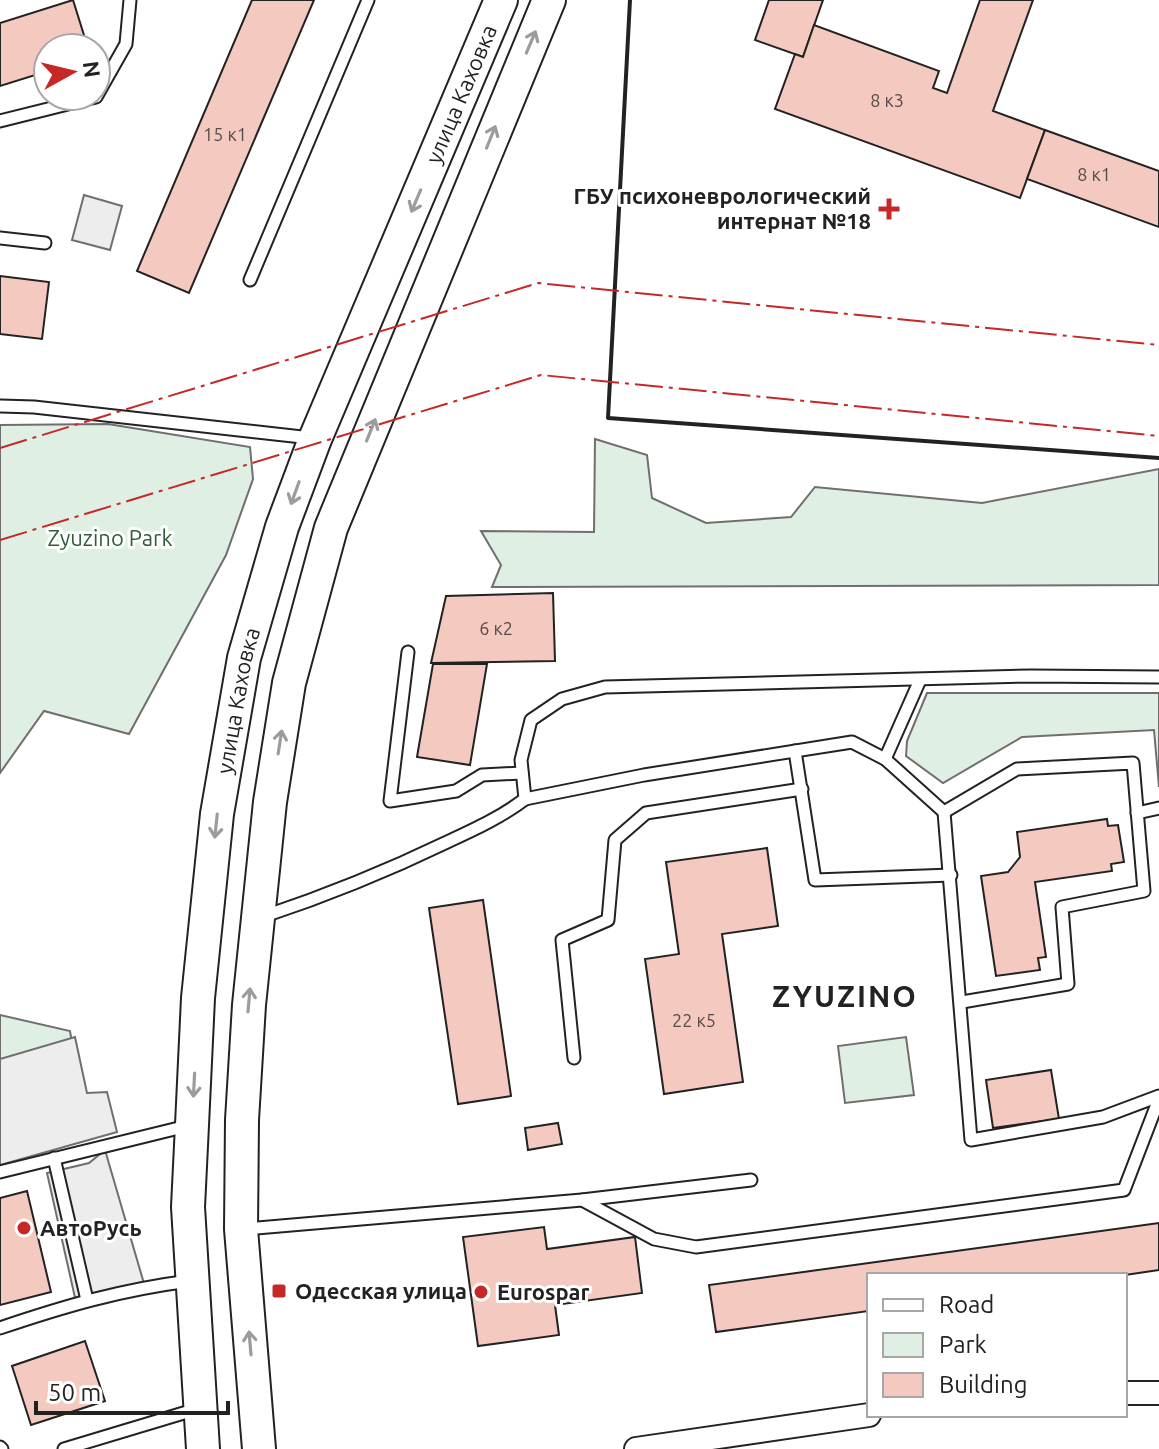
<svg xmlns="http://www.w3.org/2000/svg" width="1159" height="1449" font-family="Ubuntu,sans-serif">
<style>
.green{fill:#e0efe3;stroke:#6f6f6f;stroke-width:2}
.parking{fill:#ededed;stroke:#6f6f6f;stroke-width:2}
.building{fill:#f3c9c0;stroke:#222;stroke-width:2}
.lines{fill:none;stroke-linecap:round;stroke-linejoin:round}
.lane-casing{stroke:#222;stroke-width:15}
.street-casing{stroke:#222;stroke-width:26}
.secondary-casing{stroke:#222;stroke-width:36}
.lane{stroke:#fff;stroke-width:11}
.street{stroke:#fff;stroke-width:22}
.secondary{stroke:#fff;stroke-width:32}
.wall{stroke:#222;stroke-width:4}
.power{stroke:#c62828;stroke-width:2;stroke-dasharray:28 6 4 6;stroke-linecap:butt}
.oneway{stroke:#9c9c9c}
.poi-dot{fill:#c62828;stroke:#fff;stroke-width:3}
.labels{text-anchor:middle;stroke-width:6;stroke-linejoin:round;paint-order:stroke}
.number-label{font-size:18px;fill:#564c4a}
.street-label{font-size:22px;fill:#222;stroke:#fff}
.poi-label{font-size:22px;font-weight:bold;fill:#222;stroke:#fff;text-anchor:start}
.park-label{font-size:22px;fill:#2f5e38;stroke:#fff}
.district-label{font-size:30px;font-weight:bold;letter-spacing:2px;fill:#222;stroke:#fff}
</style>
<rect width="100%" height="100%" fill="#fff"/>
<g class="green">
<polygon points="108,424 250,447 253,479 226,555 129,734 44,711 0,773 0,425"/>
<polygon points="595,439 647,455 652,498 706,523 791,517 815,487 982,503 1159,469 1159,585 492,587 501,565 481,531 594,532"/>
<polygon points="927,693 1159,693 1159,787 1154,730 1022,737 943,783 906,756 907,741"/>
<polygon points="0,1015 70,1031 78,1078 0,1123"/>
<polygon points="906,1037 914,1095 845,1103 838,1046"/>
</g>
<g class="parking">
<polygon points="84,195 122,206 110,250 72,240"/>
<polygon points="75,1037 87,1093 107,1092 117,1132 0,1165 0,1059"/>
<polygon points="105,1150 145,1287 76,1302 47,1173 89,1163"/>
</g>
<g class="building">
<polygon points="73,0 88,48 48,48 48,71 0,86 0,23"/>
<polygon points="252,0 314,0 189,293 137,271"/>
<polygon points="769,0 823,0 803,57 755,40"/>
<polygon points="980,0 1033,0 993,111 1045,130 1020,198 775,109 795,54 803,57 814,25 939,71 933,88 947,93"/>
<polygon points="1045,130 1159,171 1159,227 1027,179"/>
<polygon points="0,276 49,282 42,339 0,334"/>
<polygon points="553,593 555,661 431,663 446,596"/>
<polygon points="433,664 487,664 470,765 417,757"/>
<polygon points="1107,819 1108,826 1118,825 1124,862 1111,864 1112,871 1035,882 1046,957 1038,958 1040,970 996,976 981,876 1008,872 1020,857 1017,832"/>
<polygon points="767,848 778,926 722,934 743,1082 664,1094 645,959 679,954 666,862"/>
<polygon points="483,900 511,1096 458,1104 429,908"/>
<polygon points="1051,1070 1059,1119 993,1128 986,1080"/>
<polygon points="558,1123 562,1144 528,1150 525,1128"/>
<polygon points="27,1191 51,1292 0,1305 0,1198"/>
<polygon points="1159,1223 1159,1270 1125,1275 869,1275 869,1311 716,1332 709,1285"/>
<polygon points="544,1227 547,1249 635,1237 642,1293 555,1305 559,1335 478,1346 463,1237"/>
<polygon points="85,1341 105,1401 31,1425 12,1366"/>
</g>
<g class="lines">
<g class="lane-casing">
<g id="lane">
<polyline points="0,121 96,97 126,44 130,0"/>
<polyline points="0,238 45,243"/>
<polyline points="250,280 368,0"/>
<polyline points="0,406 34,407 311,438"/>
<polyline points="408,652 390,801 456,791 482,775 522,773"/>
<polyline points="795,751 815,880 951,875"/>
<polyline points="885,759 920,680"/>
<polyline points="525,799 644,775 852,742 885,759 944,812 1017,769 1133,763 1144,891 1062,907 1068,984 962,1002"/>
<polyline points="944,812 971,1140 1103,1117 1159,1096"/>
<polyline points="1137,813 1159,808"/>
<path d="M 262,917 C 325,896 385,872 445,843 C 473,830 500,818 525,799 L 521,760 L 531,720 L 562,699 L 605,687 L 1030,676 L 1159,677"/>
<polyline points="574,1058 562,940 608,920 615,840 646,813 802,789"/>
<polyline points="54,1158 87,1300"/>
<polyline points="0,1172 187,1126"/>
<polyline points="582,1200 654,1239 696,1247 1124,1190 1159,1099"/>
<polyline points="245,1229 582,1200 751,1180"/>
<path d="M 0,1328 C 65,1306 120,1290 189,1281"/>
<polyline points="0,1447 2,1449"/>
<polyline points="64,1449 197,1409"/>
</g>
</g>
<g class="street-casing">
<g id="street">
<polyline points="1125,1393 1159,1393"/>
<polyline points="636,1449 869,1415"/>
</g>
</g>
<g class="secondary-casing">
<g id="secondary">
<path id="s1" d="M 203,1449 L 188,1207 L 192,1125 L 198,998 L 217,814 L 244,658 L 282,527 L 315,439 L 501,0"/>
<polyline points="259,1449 241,1229 242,1120 249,1005 270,802 289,683 331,528 549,0"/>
</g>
</g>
<use href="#lane" class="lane"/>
<use href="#street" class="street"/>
<use href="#secondary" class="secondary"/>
<polyline class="wall" points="630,0 608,418 1159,458"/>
<g class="power">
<polyline points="0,448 538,283 1159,345"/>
<polyline points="0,540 541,375 1159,436"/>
</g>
</g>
<defs><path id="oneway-shaft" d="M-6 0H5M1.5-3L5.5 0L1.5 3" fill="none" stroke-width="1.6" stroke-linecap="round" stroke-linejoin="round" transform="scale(2)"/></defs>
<g class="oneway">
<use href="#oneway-shaft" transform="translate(531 42) rotate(-67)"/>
<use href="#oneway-shaft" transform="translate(491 137) rotate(-68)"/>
<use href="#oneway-shaft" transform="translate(416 201) rotate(113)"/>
<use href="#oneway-shaft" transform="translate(371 430) rotate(-68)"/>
<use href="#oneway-shaft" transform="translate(295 493) rotate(110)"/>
<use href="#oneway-shaft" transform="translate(280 742) rotate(-81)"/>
<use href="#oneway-shaft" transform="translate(216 826) rotate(96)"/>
<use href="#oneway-shaft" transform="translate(249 1000) rotate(-85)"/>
<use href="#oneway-shaft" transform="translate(194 1085) rotate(93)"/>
<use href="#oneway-shaft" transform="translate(250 1343) rotate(-95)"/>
</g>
<g class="poi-dot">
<path d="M885 197h8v8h8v8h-8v8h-8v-8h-8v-8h8z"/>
<circle cx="24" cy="1228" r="8"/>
<rect x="271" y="1283" width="16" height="16" rx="4"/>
<circle cx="481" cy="1292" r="8"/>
</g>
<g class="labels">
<g class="number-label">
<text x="887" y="107">8 к3</text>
<text x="225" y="141">15 к1</text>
<text x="1094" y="181">8 к1</text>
<text x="496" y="635">6 к2</text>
<text x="694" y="1027">22 к5</text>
</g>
<g class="street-label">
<text dy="8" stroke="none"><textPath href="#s1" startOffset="1400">улица Каховка</textPath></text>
<text dy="8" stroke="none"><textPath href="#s1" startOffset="752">улица Каховка</textPath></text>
</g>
<g class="poi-label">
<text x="871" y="204" text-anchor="end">ГБУ психоневрологический<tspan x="871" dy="25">интернат №18</tspan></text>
<text x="40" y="1236">АвтоРусь</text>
<text x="295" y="1299">Одесская улица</text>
<text x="497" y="1300">Eurospar</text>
</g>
<g class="park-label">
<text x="110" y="546">Zyuzino Park</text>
</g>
<g class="district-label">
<text x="845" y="1007">ZYUZINO</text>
</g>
</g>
<rect x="867" y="1273" width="260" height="144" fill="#ffffff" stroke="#a7a7a7" stroke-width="2"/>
<rect x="883" y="1299" width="40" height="12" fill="#ffffff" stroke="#a7a7a7" stroke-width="2"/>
<text x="939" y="1313" font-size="24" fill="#222222">Road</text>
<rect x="883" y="1333" width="40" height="24" fill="#e0efe3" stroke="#a7a7a7" stroke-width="2"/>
<text x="939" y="1353" font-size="24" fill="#222222">Park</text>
<rect x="883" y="1373" width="40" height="24" fill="#f3c9c0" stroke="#a7a7a7" stroke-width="2"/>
<text x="939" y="1393" font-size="24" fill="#222222">Building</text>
<g transform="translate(72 72) rotate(82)"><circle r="38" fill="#ffffff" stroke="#a7a7a7" stroke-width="2"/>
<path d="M0-6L14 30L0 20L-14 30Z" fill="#c62828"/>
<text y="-12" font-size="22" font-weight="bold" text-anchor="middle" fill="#222222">N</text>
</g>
<path d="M36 1401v12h192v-12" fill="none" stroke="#222222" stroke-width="4"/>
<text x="48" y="1401" font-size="24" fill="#222222" stroke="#ffffff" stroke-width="6" paint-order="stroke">50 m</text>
</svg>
